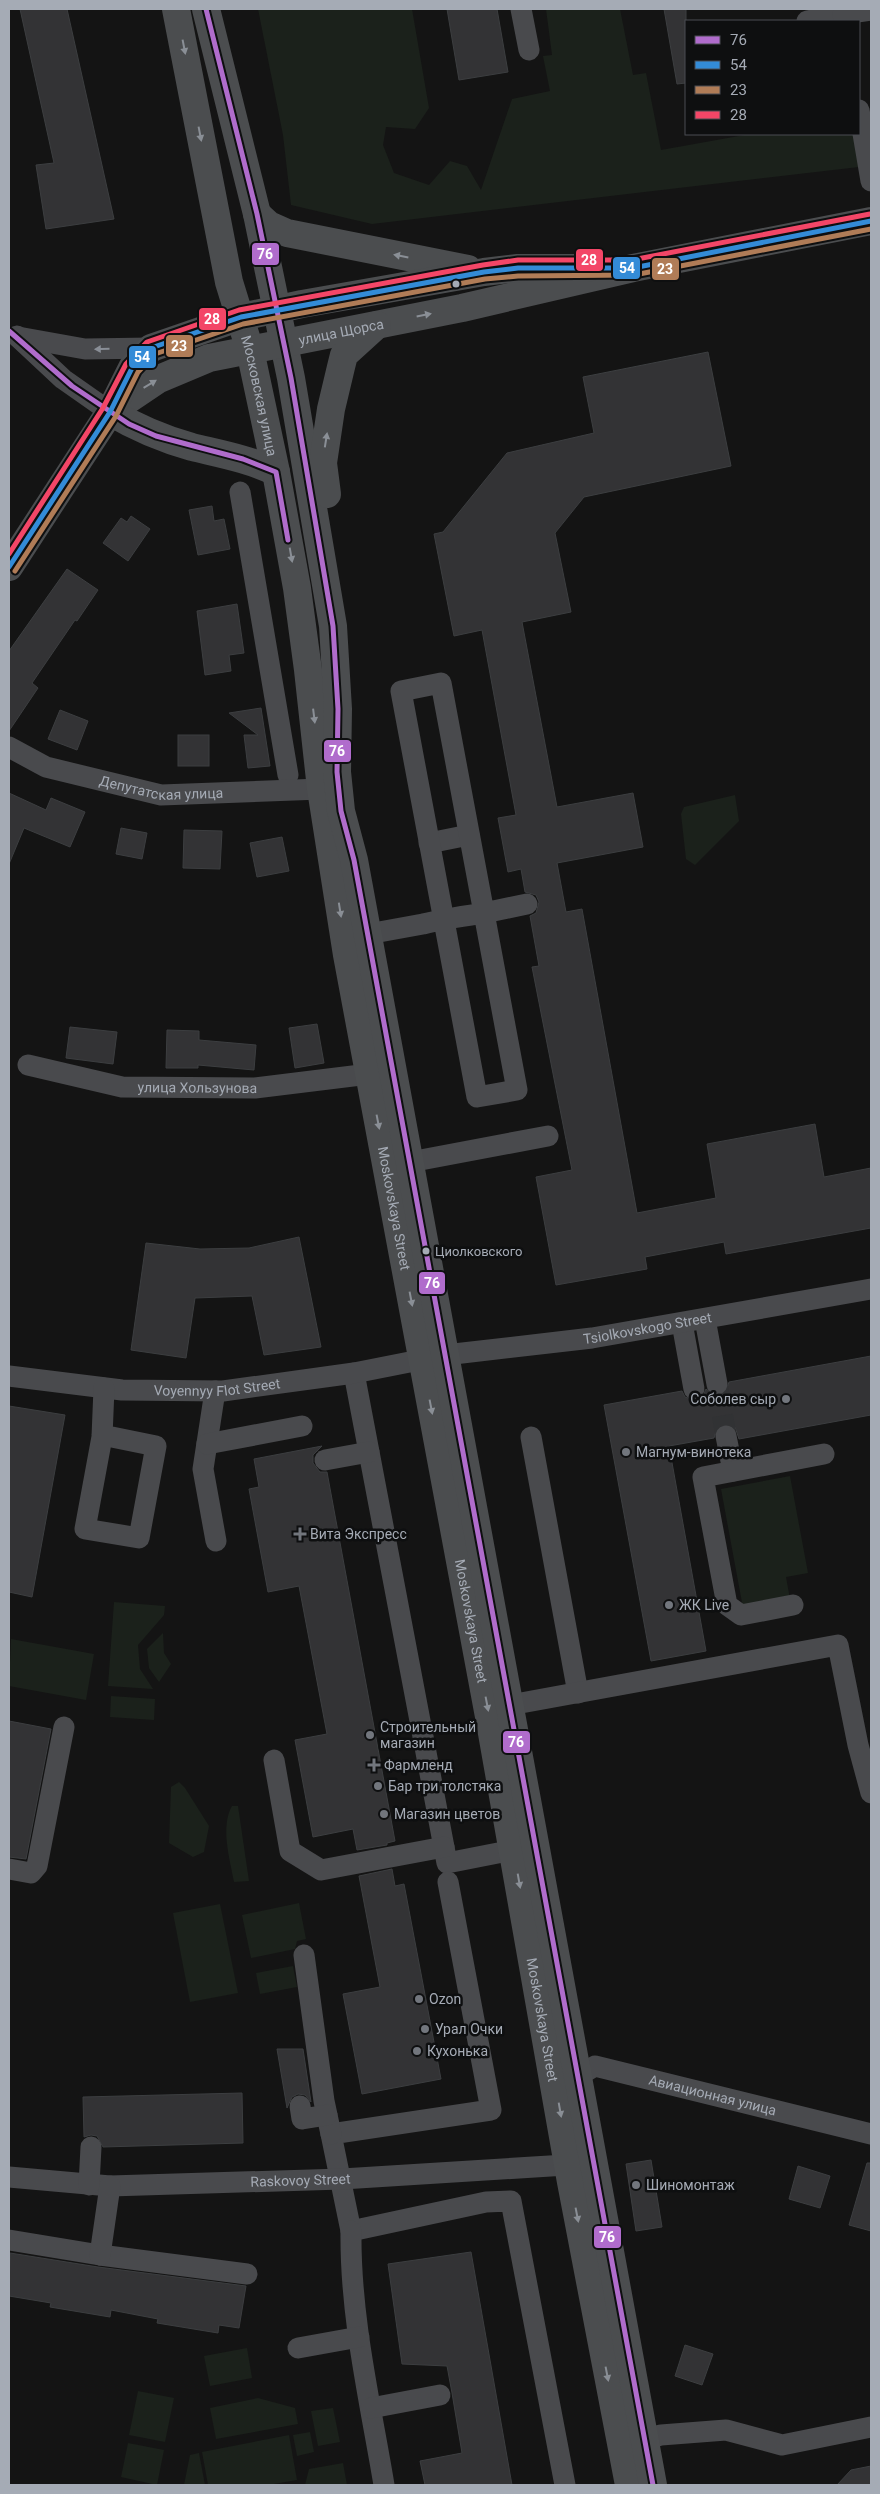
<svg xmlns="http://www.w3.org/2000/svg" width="880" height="2494" font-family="Roboto,sans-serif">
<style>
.green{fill:#1b211b}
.building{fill:#333335;stroke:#3c3e40}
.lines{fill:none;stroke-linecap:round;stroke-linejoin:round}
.minor-tunnel{stroke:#313234;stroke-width:21;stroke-dasharray:21 11;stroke-linecap:butt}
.minor{stroke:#494a4d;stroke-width:21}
.major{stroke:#4b4d4f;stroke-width:28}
.bus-1-casing{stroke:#0e0f10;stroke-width:9}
.bus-2-casing{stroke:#0e0f10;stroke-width:9}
.bus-3-casing{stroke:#0e0f10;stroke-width:9}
.bus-4-casing{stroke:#0e0f10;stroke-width:9}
.bus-1{stroke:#b06ccc;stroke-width:5}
.bus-2{stroke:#338bd7;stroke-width:5}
.bus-3{stroke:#b07c57;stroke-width:5}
.bus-4{stroke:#f34667;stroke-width:5}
.oneway{fill:#8a8f96}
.oneway2{fill:#898e96}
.bus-dot{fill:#a5abb5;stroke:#0e0f10;stroke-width:2}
.poi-dot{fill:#72767d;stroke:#0e0f10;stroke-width:2}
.labels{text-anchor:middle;stroke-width:5;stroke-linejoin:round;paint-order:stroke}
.bus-label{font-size:13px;fill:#a5abb5;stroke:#0e0f10;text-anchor:start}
.street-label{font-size:14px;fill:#a5abb5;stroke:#0e0f10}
.poi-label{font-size:14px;fill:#a5abb5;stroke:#0e0f10;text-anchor:start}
.line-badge{stroke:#0e0f10;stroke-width:2}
.badge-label{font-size:14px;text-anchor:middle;font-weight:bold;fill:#fff}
</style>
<rect width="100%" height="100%" fill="#141414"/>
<g class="green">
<polygon points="258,9 412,9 429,108 415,129 386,127 383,145 394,173 429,185 450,161 467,166 481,190 512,99 550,91 543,56 552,55 546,9 620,9 633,75 646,73 661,150 750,134 853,134 859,167 372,224 291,205 283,135"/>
<polygon points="735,795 739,821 695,865 686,859 681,814 684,807"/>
<polygon points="790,1476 808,1573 786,1577 790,1599 743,1608 721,1489"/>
<polygon points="114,1602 165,1606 164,1615 138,1645 140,1669 153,1689 108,1686"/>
<polygon points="163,1633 164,1653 171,1664 159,1682 149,1668 147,1649"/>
<polygon points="11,1639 94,1654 86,1700 9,1686"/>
<polygon points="111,1696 155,1699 154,1720 110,1717"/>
<polygon points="179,1782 185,1788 209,1826 204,1852 193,1857 169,1843 171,1787"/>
<path d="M 232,1806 L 238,1806 L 249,1881 L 234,1882 C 230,1859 220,1827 232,1806 Z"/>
<polygon points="299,1903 306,1939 297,1941 295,1949 251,1958 242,1915"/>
<polygon points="220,1904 238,1993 190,2002 173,1913"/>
<polygon points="293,1966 297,1987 260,1994 256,1973"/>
<polygon points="247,2348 252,2378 210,2386 204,2356"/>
<polygon points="138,2391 174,2398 165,2442 129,2435"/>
<polygon points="258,2398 295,2408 298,2424 216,2439 210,2408"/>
<polygon points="333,2408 340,2442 318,2446 311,2411"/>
<polygon points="310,2432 314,2452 297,2456 293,2435"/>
<polygon points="289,2435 297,2480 268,2485 208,2485 202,2452"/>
<polygon points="128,2443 164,2450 157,2485 121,2477"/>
<polygon points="199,2453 205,2485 184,2485 190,2455"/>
<polygon points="343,2463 347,2485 305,2485 309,2469"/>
</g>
<g class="building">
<polygon points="20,9 67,9 114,219 46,229 36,165 54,163"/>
<polygon points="447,9 497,9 508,72 459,80"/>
<polygon points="664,9 686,9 686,83 677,84"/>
<polygon points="708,352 731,466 584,497 555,533 571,612 522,622 557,807 633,793 643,847 557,863 566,912 582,909 637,1213 716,1198 707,1144 815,1124 824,1177 871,1168 871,1228 726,1254 724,1242 645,1257 647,1269 556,1285 536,1177 572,1170 532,967 539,966 530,916 536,913 539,902 536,895 525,892 521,869 508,872 498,818 516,815 482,630 454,636 434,534 443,532 507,453 594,433 583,377"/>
<polygon points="212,506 214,521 224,519 230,549 198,555 189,510"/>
<polygon points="131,516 150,529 128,561 103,543 121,518 127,522"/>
<polygon points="67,569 98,590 77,621 75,620 32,683 38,688 9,731 9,651"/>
<polygon points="237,604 244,653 229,655 231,671 205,675 197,611"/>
<polygon points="261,708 270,766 248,768 244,735 258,735 229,713"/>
<polygon points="60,710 88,721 77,750 48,739"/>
<rect x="178" y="735" width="31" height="31"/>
<polygon points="9,793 46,810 51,798 85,812 70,847 24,828 9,864"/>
<polygon points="121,828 147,833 142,859 116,854"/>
<polygon points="184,830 222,831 220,869 183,868"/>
<polygon points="282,837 289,871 257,877 250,843"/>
<polygon points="317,1024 324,1063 295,1068 289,1028"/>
<polygon points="70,1027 117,1032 113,1064 66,1058"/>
<polygon points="167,1030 199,1031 199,1040 256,1045 254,1070 198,1065 198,1068 166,1068"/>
<polygon points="299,1237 321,1347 264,1355 252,1296 195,1298 186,1358 131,1350 146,1243 200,1249 249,1248"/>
<polygon points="871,1356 871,1415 739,1439 735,1427 724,1424 717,1427 714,1438 669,1446 706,1651 651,1661 604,1405 682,1391 685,1397 696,1401 702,1398 706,1389 713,1396 725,1394 729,1382"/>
<polygon points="9,1406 65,1415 32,1597 9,1592"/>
<polygon points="322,1446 313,1455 313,1463 320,1472 327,1472 395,1841 387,1843 387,1845 357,1850 353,1829 313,1837 295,1740 327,1734 299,1586 268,1592 249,1489 259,1487 254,1459"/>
<polygon points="9,1721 51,1729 26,1859 9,1857"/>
<polygon points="392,1869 395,1886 404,1884 441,2079 362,2094 343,1994 380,1987 359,1876"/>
<polygon points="277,2049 303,2049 311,2102 305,2095 298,2094 292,2097 287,2108"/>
<polygon points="242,2093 243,2143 103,2147 97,2136 91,2135 84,2137 83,2097"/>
<polygon points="651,2160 662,2227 636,2231 626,2164"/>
<polygon points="867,2163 871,2163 871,2231 849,2225"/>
<polygon points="798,2166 830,2176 820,2208 789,2199"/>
<polygon points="471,2252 512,2485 425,2485 420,2461 462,2453 452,2393 447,2366 402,2364 388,2264"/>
<polygon points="10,2253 98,2267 246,2286 239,2328 219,2325 218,2333 157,2323 158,2319 111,2310 110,2317 50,2307 51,2303 9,2296"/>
<polygon points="685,2345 713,2354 702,2385 675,2376"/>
<polygon points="871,2466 871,2485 837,2485 851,2470"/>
</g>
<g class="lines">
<polyline class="minor-tunnel" points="717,1384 726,1436"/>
<g class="minor">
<polyline points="521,9 529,50"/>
<polyline points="807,21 843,14 842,9"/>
<polyline points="844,21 843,14 871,10"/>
<polyline points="859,110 871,181"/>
<polyline points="17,336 63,379 110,412"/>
<polyline points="18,337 85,349 151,348"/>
<polyline points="240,492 288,775"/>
<path id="s1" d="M 9,747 L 46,767 L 161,795 L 321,789"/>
<polyline points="429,843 469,835"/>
<path d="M 368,934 L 423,924 C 443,919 464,916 484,913 L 517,1090 L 477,1097 L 401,691 L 441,683 L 484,913 L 527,904"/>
<path id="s2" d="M 28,1065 L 122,1087 L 255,1088 L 369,1074"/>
<polyline points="410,1162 548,1136"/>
<polyline points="705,1319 717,1384"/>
<polyline points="682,1323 694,1389"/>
<polyline points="354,1373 447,1863 513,1850"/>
<path id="s3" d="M 9,1376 L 122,1390 L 223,1391 L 354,1373 L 445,1355 L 592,1338 L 871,1289"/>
<polyline points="215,1391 203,1469 216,1541"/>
<polyline points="102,1435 156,1446 139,1538 85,1529 102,1437 104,1388"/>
<polyline points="726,1436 733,1471"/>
<polyline points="531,1437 578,1693"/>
<polyline points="207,1444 302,1426"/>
<polyline points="325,1460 369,1452"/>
<polyline points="793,1605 741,1615 727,1605 703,1477 824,1454"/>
<polyline points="510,1705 838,1645 858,1745 871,1793"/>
<polyline points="274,1760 290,1851 321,1870 444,1847"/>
<polyline points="9,1869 31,1873 37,1866 64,1727"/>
<polyline points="448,1882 491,2110 331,2134 351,2231 486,2202 511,2201 565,2485"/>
<polyline points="304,1955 324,2101 331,2134"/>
<path id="s4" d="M 565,2078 L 578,2076 L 595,2066 L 871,2134"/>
<polyline points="300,2106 302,2119 327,2115"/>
<path id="s5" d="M 9,2177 L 110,2186 L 342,2179 L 582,2164"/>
<polyline points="89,2185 91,2147"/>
<path d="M 351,2231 C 350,2317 370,2401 384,2485"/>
<polyline points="9,2240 100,2255 247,2274"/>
<polyline points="100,2255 110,2186"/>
<polyline points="298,2348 359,2337"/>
<polyline points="371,2408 440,2395"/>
<polyline points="645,2439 661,2435 726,2430 782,2445 871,2427"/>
</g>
<g class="major">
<path id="s6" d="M 176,9 L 229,282 L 250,350 L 276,472 L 297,588 L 308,670 L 321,789 L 347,955 L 490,1722 L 571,2182 L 629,2485"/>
<polyline points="206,9 257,214 291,378 333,626 338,709 337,772 341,811 354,860 653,2485"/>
<polyline points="257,214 269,225 287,233 468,269"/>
<path id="s7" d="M 110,412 L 159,379 L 209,358 L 462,308 L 633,268 L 871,221"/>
<path d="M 110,412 C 137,428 163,439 192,447 C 221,454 249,459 276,472"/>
<polyline points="327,494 323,463 331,409 341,367 344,355 377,325"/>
<polyline points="9,567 110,412 132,368 151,348 241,317 302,304 484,272 518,268 588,268"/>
</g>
<g class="bus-1-casing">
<g id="bus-1">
<polyline points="206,9 257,214 291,378 333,626 338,709 337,772 341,811 354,860 653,2485"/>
<polyline points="9,331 72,386 129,424 156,436 243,459 276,472 288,540"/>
</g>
</g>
<g class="bus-2-casing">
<polyline id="bus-2" points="9,567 110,412 132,368 151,348 241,317 484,272 518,268 633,268 871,221"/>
</g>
<g class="bus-3-casing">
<polyline id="bus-3" points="15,571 116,416 138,372 155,354 243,324 485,279 518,276 634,275 871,229"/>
</g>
<g class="bus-4-casing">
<polyline id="bus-4" points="9,554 103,408 126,364 147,342 239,310 483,265 518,260 632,260 870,214"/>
</g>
<use href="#bus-1" class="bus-1"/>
<use href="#bus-2" class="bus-2"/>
<use href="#bus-3" class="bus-3"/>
<use href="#bus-4" class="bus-4"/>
</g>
<defs><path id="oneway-solid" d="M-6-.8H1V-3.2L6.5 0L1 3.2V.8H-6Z" transform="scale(1.25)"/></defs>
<g class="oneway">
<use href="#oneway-solid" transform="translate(184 47) rotate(79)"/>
<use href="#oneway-solid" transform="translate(200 134) rotate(79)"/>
<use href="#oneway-solid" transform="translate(401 256) rotate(-169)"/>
<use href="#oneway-solid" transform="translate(424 315) rotate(-11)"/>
<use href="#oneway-solid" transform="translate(150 384) rotate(-31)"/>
<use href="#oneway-solid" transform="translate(326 440) rotate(-81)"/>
<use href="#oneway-solid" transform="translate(291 555) rotate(80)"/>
<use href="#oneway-solid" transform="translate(314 716) rotate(83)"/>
<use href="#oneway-solid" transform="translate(340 910) rotate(81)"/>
<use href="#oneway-solid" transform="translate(378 1122) rotate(79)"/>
<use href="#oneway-solid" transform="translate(411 1299) rotate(79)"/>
<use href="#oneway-solid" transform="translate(431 1407) rotate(79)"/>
<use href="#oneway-solid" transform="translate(487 1704) rotate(79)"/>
<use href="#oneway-solid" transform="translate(519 1881) rotate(80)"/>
<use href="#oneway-solid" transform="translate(560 2110) rotate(80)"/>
<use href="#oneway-solid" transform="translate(577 2215) rotate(79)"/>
<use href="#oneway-solid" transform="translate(607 2374) rotate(79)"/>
</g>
<use class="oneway2" href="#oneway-solid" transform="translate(102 349) rotate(179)"/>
<g class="bus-dot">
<circle cx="456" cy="284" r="4.5"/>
<circle cx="426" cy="1251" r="4.5"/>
</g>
<g class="poi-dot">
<circle cx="786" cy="1399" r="5"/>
<circle cx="626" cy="1452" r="5"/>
<path d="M297.5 1526.5h5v5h5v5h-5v5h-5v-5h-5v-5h5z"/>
<circle cx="669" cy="1605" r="5"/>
<circle cx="370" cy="1735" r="5"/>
<path d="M371.5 1757.5h5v5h5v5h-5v5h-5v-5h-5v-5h5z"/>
<circle cx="378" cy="1786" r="5"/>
<circle cx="384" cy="1814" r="5"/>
<circle cx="419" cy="1999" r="5"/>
<circle cx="425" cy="2029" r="5"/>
<circle cx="417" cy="2051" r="5"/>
<circle cx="636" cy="2185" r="5"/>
</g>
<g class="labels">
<g class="bus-label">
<text x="435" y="1256">Циолковского</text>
</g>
<g class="street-label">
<text dy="5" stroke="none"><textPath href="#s7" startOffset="248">улица Щорса</textPath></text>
<text dy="5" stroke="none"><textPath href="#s6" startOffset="396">Московская улица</textPath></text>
<text dy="5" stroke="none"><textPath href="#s1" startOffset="160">Депутатская улица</textPath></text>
<text dy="5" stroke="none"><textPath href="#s2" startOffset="172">улица Хользунова</textPath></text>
<text dy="5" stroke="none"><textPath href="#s6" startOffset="1220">Moskovskaya Street</textPath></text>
<text dy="5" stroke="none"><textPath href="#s3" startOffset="644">Tsiolkovskogo Street</textPath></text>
<text dy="5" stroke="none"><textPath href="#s3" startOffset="209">Voyennyy Flot Street</textPath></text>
<text dy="5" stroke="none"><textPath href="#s6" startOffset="1640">Moskovskaya Street</textPath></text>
<text dy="5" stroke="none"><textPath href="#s6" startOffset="2045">Moskovskaya Street</textPath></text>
<text dy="5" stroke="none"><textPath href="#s4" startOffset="154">Авиационная улица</textPath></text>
<text dy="5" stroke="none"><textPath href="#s5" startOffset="292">Raskovoy Street</textPath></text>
</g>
<g class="poi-label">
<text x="776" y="1404" text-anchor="end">Соболев сыр</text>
<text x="636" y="1457">Магнум-винотека</text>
<text x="310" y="1539">Вита Экспресс</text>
<text x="679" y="1610">ЖК Live</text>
<text x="380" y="1732">Строительный<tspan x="380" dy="16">магазин</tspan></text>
<text x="384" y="1770">Фармленд</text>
<text x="388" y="1791">Бар три толстяка</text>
<text x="394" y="1819">Магазин цветов</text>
<text x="429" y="2004">Ozon</text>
<text x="435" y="2034">Урал Очки</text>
<text x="427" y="2056">Кухонька</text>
<text x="646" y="2190">Шиномонтаж</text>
</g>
</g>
<g class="line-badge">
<rect x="251" y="242" width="29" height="24" rx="5" fill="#b06ccc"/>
<rect x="575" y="248" width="29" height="24" rx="5" fill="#f34667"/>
<rect x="612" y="256" width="29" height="24" rx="5" fill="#338bd7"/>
<rect x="651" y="257" width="29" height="24" rx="5" fill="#b07c57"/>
<rect x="198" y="307" width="29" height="24" rx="5" fill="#f34667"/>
<rect x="165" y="334" width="29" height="24" rx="5" fill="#b07c57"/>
<rect x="128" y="345" width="29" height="24" rx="5" fill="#338bd7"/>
<rect x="323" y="739" width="29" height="24" rx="5" fill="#b06ccc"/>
<rect x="418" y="1271" width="28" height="24" rx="5" fill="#b06ccc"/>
<rect x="502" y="1730" width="29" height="24" rx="5" fill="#b06ccc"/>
<rect x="593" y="2225" width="29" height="24" rx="5" fill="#b06ccc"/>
</g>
<g class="badge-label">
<text x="265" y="259">76</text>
<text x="589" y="265">28</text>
<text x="627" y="273">54</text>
<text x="665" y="274">23</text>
<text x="212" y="324">28</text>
<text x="179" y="351">23</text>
<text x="142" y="362">54</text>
<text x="337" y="756">76</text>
<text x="432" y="1288">76</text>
<text x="516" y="1747">76</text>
<text x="607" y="2242">76</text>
</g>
<rect width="880" height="2494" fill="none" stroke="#a5abb5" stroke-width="20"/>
<rect x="685" y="20" width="175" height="115" fill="#0e0f10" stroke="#4a4d52"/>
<rect x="695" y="36" width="25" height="8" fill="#b06ccc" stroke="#4a4d52"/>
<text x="730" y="45" font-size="15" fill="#a5abb5">76</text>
<rect x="695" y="61" width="25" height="8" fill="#338bd7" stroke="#4a4d52"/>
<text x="730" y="70" font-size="15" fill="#a5abb5">54</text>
<rect x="695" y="86" width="25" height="8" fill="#b07c57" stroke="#4a4d52"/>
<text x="730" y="95" font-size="15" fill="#a5abb5">23</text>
<rect x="695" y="111" width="25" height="8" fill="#f34667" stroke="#4a4d52"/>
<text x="730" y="120" font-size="15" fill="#a5abb5">28</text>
</svg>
